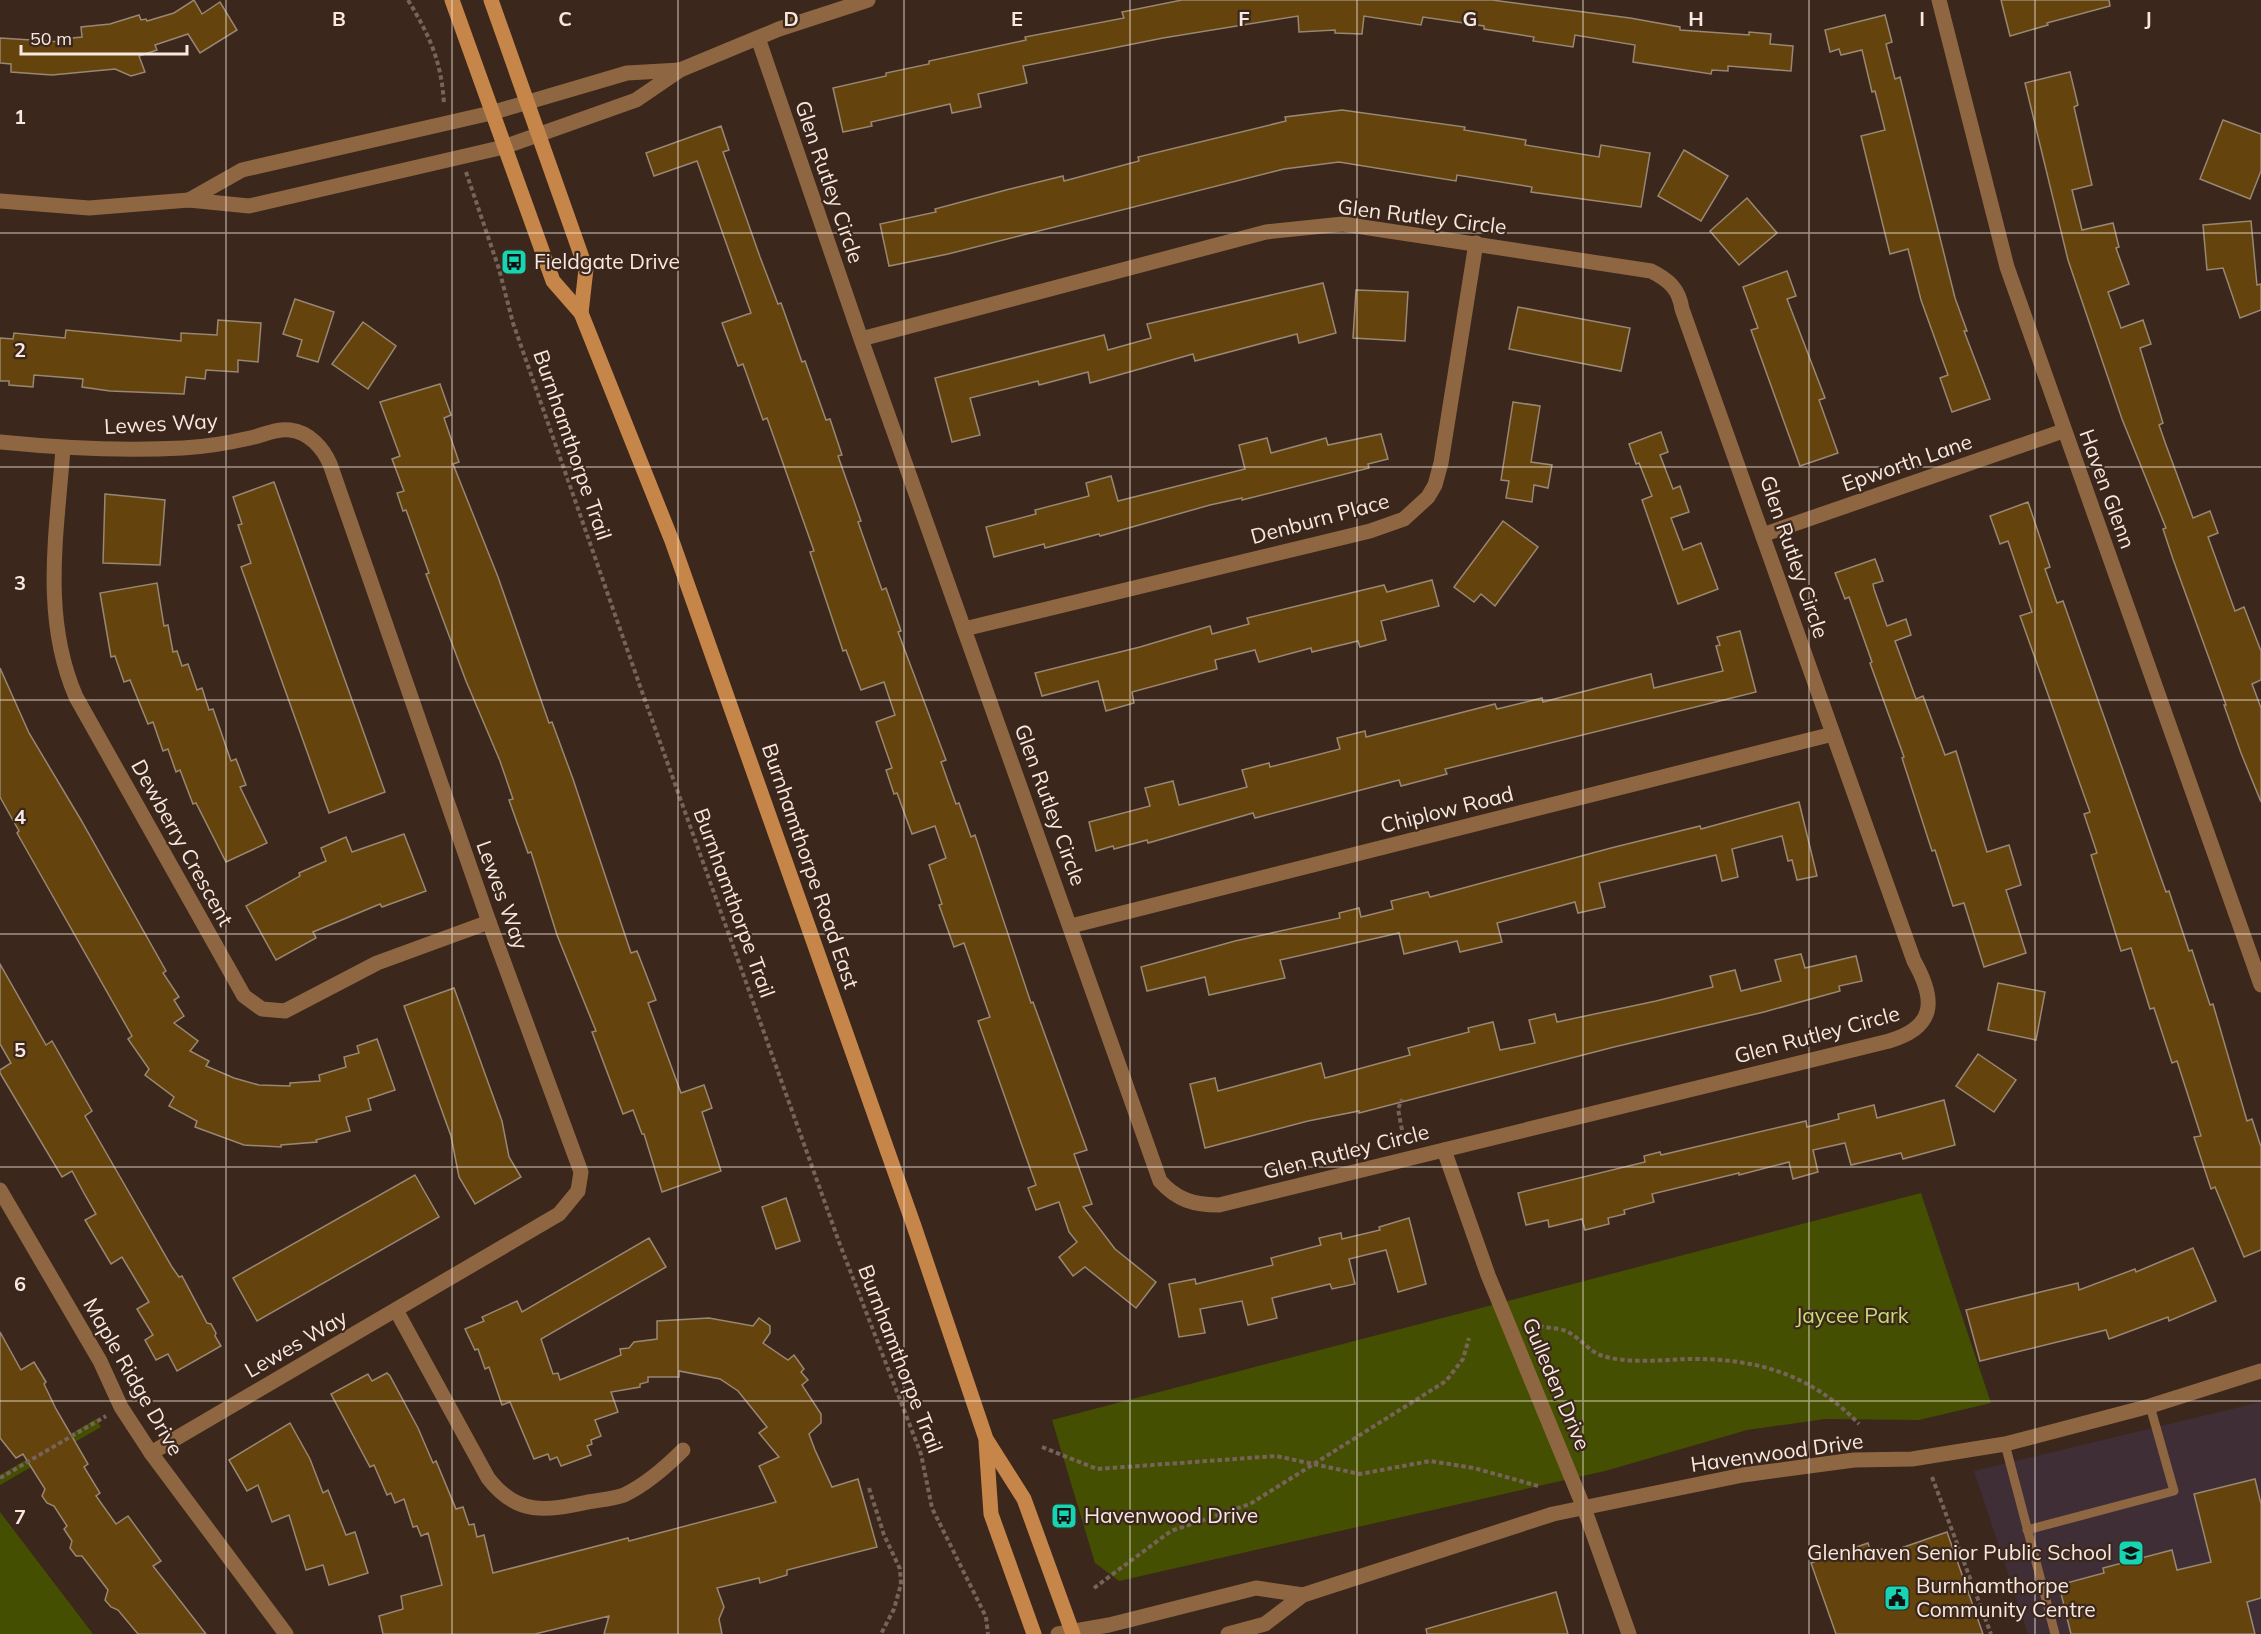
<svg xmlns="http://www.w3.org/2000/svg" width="2261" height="1634" font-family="Mulish,sans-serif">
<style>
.education{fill:#402e37}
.green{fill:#454f01}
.building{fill:#65430c;stroke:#988773;stroke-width:1.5}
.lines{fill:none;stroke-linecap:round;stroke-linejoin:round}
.path{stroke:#76645a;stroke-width:4;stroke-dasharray:4.5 3;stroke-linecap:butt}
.service{stroke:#8f6642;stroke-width:9}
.minor{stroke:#8f6642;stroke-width:15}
.tertiary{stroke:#8f6642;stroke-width:15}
.secondary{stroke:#c6864a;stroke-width:15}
.grid{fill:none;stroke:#f7e9e1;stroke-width:1.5;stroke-opacity:0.55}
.labels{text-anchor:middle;stroke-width:4.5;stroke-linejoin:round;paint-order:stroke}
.street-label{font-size:21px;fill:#f7e9e1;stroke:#3b271c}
.poi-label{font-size:21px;fill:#f7e9e1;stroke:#3b271c;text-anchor:start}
.park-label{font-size:21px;fill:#cadd75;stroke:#3b271c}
.grid-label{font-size:20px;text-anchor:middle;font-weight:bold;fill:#f7e9e1;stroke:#3b271c;stroke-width:4.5;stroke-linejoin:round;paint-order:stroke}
</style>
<rect width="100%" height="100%" fill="#3b271c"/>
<polygon class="education" points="2261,1402 2261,1634 2028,1634 1974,1471"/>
<g class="green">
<polygon points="1921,1193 1991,1403 1919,1420 1825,1419 1747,1430 1605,1471 1119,1581 1095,1563 1052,1420"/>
<polygon points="96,1419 101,1427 0,1485 0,1475"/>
<polygon points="0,1512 93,1634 0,1634"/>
</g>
<g class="building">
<polygon points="194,0 202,14 220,2 237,30 200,53 188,34 155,45 157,50 139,56 145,72 131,76 115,69 52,75 11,72 11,64 0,63 0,38 62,42 62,39 82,37 81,27 110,24 139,15 141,20 146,19 147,21 174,13"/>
<polygon points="1182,0 1492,0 1630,18 1680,27 1680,30 1749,35 1749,32 1771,34 1770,44 1793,46 1791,71 1728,66 1728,71 1712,70 1711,74 1633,62 1635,45 1575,35 1573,47 1533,41 1534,37 1484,29 1484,26 1423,17 1421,25 1364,16 1362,34 1335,33 1335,30 1299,32 1298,16 1163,38 1023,66 1027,83 978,94 981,107 952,113 950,104 871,122 872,126 843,132 833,88 886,76 886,73 929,64 929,61 1026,40 1025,37 1124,18 1122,12"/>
<polygon points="2001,0 2109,0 2110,6 2047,23 2048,25 2010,36"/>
<polygon points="1885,15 1892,42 1886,44 1895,79 1900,77 1955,298 1967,331 1964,331 1990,399 1952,412 1940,378 1948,375 1921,300 1908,249 1890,254 1861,136 1885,130 1875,91 1872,92 1862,50 1841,55 1839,49 1830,52 1825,30"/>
<polygon points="2070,72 2078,105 2074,107 2092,185 2072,190 2082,230 2113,223 2119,247 2116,248 2129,284 2108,292 2121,328 2143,320 2151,344 2140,348 2163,423 2159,425 2166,445 2193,518 2210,511 2218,533 2208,537 2235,611 2244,607 2261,651 2261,680 2252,684 2261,708 2261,802 2241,753 2224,705 2226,705 2173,559 2163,529 2166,528 2122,419 2068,260 2025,83"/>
<polygon points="1342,110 1465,127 1464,130 1526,140 1525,145 1599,157 1601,145 1650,153 1641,207 1531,192 1532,187 1457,175 1456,181 1339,162 1284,169 948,254 889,266 880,224 936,212 935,209 1006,190 1063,176 1064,181 1139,161 1138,157 1286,121 1285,117"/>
<polygon points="2223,120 2261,134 2261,171 2250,199 2200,179"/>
<polygon points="721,126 729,150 723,152 760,257 778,304 781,303 802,362 805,361 826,420 830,419 842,455 838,456 861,521 858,522 882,590 886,588 901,631 898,632 946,760 941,762 956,804 959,803 971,837 975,835 1031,1003 1033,1002 1087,1150 1074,1154 1092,1204 1083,1207 1115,1249 1156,1282 1136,1308 1085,1267 1073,1276 1059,1257 1077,1242 1069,1232 1059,1202 1036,1210 1028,1188 1036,1185 978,1021 990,1017 964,943 954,947 939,905 942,904 929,865 946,858 935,826 912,834 897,793 894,794 886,770 892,768 876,722 895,715 884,682 861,690 846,650 843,651 810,552 814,551 767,418 763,420 743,364 738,366 722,323 751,313 697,161 654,176 646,153"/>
<polygon points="1684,150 1728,176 1701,221 1658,196"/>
<polygon points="1747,198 1777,233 1739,265 1710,231"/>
<polygon points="2251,221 2257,285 2261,284 2261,310 2240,318 2223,268 2207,270 2203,225"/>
<polygon points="1787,271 1796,296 1787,299 1825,398 1819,400 1838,453 1800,466 1751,330 1758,328 1743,287"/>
<polygon points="1323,283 1336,333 1299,343 1297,334 1195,361 1193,354 1090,383 1088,372 1039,385 1038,381 970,398 980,435 952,442 935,378 1104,335 1108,350 1151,338 1147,324"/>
<polygon points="1356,290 1408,292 1405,341 1353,338"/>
<polygon points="295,299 334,312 318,362 297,356 302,340 283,334"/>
<polygon points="1518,307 1630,328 1621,371 1509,349"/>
<polygon points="218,320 261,323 258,362 238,360 238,372 206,370 205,379 186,377 184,394 110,391 82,387 83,379 34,375 33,387 9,385 9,381 0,381 0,338 13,339 14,333 65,338 66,330 181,341 181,333 217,335"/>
<polygon points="363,322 396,346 368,389 332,364"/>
<polygon points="440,384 451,415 444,418 459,462 453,464 498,577 549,723 552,722 573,779 631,953 637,951 656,1000 648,1003 681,1093 704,1085 712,1108 702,1112 721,1171 662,1192 644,1134 642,1134 633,1110 623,1114 592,1032 596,1031 557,935 531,852 528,853 509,800 513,799 500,761 466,681 426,574 429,573 406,510 403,511 397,493 404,491 392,459 400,456 380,402"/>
<polygon points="1513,402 1540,406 1531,462 1552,465 1548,488 1534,485 1532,502 1506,498 1509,481 1501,480"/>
<polygon points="1661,432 1668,452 1660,455 1673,489 1680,486 1689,512 1671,518 1683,550 1701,543 1718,589 1678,604 1642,500 1652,496 1639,463 1636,464 1629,444"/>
<polygon points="1381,434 1388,459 1368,464 1369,468 1242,500 1242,498 1210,505 1100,536 1099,534 1045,548 1044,544 994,557 986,527 1036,514 1035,510 1089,496 1086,483 1111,476 1118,501 1245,469 1239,445 1267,438 1271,453 1326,438 1328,445"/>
<polygon points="274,482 385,792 329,813 241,567 251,563 238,525 242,524 233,497"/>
<polygon points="105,494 165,500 160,565 103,563"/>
<polygon points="2028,502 2050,567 2045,569 2057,603 2063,601 2166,892 2169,891 2189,951 2192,950 2210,1005 2213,1004 2247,1121 2252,1119 2261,1147 2261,1250 2244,1257 2215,1187 2211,1189 2194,1137 2201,1136 2177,1061 2172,1063 2154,1008 2150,1009 2131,948 2121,951 2091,855 2097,853 2084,814 2090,812 2020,616 2032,612 2008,541 2000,544 1990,516"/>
<polygon points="1503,521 1538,547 1495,606 1481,594 1474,602 1454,587"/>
<polygon points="1875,559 1883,581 1873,584 1874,589 1887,626 1906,619 1911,635 1895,641 1916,699 1923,696 1945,755 1956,751 1987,852 2009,845 2021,885 2006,890 2026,953 1984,967 1964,903 1953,906 1935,850 1932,851 1902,758 1904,757 1870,663 1872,662 1849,597 1845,599 1835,573"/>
<polygon points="1432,580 1439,606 1381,621 1386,640 1360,647 1358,641 1312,652 1311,648 1259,662 1255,650 1215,660 1217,669 1132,692 1134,703 1106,711 1098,681 1042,696 1035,673 1140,647 1210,626 1212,634 1249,624 1247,618 1384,585 1387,592"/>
<polygon points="157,583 164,626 168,625 173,652 177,651 182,666 188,664 197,690 202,688 209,710 213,709 231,761 236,759 246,785 240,787 267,843 226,862 196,803 193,804 180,770 176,772 168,749 163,751 153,722 148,724 130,680 124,682 115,656 111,657 100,593"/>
<polygon points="1740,631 1756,692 1445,769 1447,774 1401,786 1399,780 1255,818 1253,813 1148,843 1147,840 1114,849 1113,846 1096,851 1089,822 1150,806 1145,788 1173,781 1179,805 1247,787 1242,770 1269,763 1270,767 1340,749 1337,738 1365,731 1366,737 1495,704 1497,709 1542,698 1543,702 1651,674 1654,688 1723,671 1716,646 1720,645 1717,637"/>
<polygon points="0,668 29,733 81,820 166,971 163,973 179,997 174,1000 184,1016 174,1023 198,1041 190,1051 209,1061 206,1066 234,1078 259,1085 290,1086 290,1083 320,1081 319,1075 346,1067 344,1057 359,1053 357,1046 377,1039 395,1090 368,1099 371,1110 346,1117 350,1131 316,1140 317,1142 281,1145 281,1147 244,1145 195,1127 197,1121 169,1106 174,1097 145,1075 149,1069 128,1039 132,1036 17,833 19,831 0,797"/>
<polygon points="1799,802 1817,876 1797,880 1792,860 1788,861 1782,836 1732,849 1738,877 1722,881 1716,855 1599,883 1605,907 1578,913 1575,902 1497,923 1502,942 1460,952 1457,941 1404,954 1399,933 1280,960 1285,978 1262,983 1209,995 1205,977 1147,991 1141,967 1235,941 1340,918 1339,913 1359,908 1361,917 1393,909 1391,901 1428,892 1430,897 1611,848 1700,826 1701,829"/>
<polygon points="404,834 426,891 382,907 380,904 313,932 316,938 276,960 246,906 300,876 299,873 326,861 321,848 346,837 352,852"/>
<polygon points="1801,954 1805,968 1856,956 1862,981 1839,986 1840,991 1764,1012 1614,1047 1359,1113 1359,1111 1308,1121 1205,1148 1190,1084 1215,1078 1218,1091 1321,1063 1325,1078 1410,1055 1408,1048 1469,1032 1468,1028 1493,1022 1500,1050 1535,1043 1529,1020 1555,1014 1557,1022 1656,1001 1713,987 1710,976 1735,970 1741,991 1781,981 1775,960"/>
<polygon points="0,964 46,1045 52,1041 92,1111 85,1116 172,1267 179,1277 182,1276 207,1323 211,1324 216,1333 215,1336 221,1346 177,1371 168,1354 156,1360 145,1340 153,1335 137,1309 149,1302 122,1257 111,1264 85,1220 96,1214 85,1195 72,1171 62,1177 0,1073 0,1070 11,1063 0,1044"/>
<polygon points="1998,983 2045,992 2036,1040 1988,1030"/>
<polygon points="454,988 502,1121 509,1157 521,1177 475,1204 459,1177 451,1136 404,1006"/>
<polygon points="1978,1054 2016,1080 1994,1112 1956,1086"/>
<polygon points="1944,1100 1955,1145 1903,1159 1901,1153 1851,1165 1845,1143 1813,1150 1818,1172 1793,1179 1789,1162 1739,1175 1739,1173 1652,1194 1654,1202 1624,1210 1625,1214 1608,1218 1609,1224 1585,1230 1582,1219 1549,1227 1548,1220 1526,1225 1518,1193 1645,1162 1644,1156 1660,1152 1661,1155 1806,1121 1807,1127 1839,1119 1838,1114 1874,1105 1877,1118"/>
<polygon points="415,1175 439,1217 257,1321 233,1278"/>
<polygon points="786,1198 800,1241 776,1249 762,1207"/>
<polygon points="1409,1218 1426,1284 1398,1292 1386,1250 1349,1259 1355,1284 1332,1289 1330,1284 1272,1298 1277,1318 1248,1325 1242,1301 1200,1309 1205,1333 1179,1337 1169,1284 1195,1279 1196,1284 1273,1265 1271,1258 1321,1245 1319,1238 1341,1233 1342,1239 1380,1230 1379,1227"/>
<polygon points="649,1238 666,1267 541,1339 553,1374 558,1373 560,1380 621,1355 620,1349 629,1348 634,1342 657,1339 657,1321 709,1318 753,1326 759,1318 770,1326 770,1333 763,1343 788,1360 794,1355 804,1369 801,1372 808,1380 802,1385 821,1414 821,1423 809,1434 815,1450 832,1487 858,1479 877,1547 787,1570 787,1575 760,1583 759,1578 717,1588 724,1607 719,1619 722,1634 604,1634 609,1616 535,1634 383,1634 379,1616 403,1609 401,1596 442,1585 428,1533 421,1536 417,1526 413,1527 404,1499 395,1503 391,1493 387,1495 374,1465 370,1467 331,1394 368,1374 372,1381 387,1373 390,1376 418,1428 433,1463 436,1461 456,1509 463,1507 469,1525 474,1524 477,1537 484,1535 493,1573 628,1538 629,1541 776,1502 759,1466 779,1457 759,1433 767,1427 738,1391 720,1379 679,1371 679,1377 648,1377 648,1382 640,1384 640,1387 611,1392 618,1412 595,1420 601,1436 591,1440 592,1444 587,1446 591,1455 561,1466 557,1457 550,1460 548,1454 534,1459 510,1402 502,1405 489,1367 485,1369 478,1349 475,1350 465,1329 484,1321 482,1317 517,1301 522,1312"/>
<polygon points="2193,1248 2216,1301 2169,1321 2168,1317 2109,1339 2106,1330 1980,1361 1966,1310 2078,1283 2079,1290 2135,1269 2136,1272"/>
<polygon points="0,1332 21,1370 34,1362 46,1382 44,1384 56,1409 88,1464 84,1467 100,1493 96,1496 116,1524 128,1516 161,1561 153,1566 206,1634 138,1634 118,1610 111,1607 105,1600 108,1590 82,1556 76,1556 70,1548 72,1541 64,1529 67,1526 54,1506 47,1503 42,1496 45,1489 23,1454 16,1458 0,1438"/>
<polygon points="290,1423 310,1459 323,1493 328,1490 346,1535 355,1532 368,1573 329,1585 323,1565 306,1570 289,1515 272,1522 258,1485 247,1491 229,1460"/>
<polygon points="2255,1479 2261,1504 2261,1598 2247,1602 2255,1634 2071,1634 2059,1585 2104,1573 2103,1568 2172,1550 2177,1570 2211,1562 2194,1494"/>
<polygon points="1947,1532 1983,1634 1836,1634 1811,1563 1868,1543 1871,1553 1882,1549 1884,1554"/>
<polygon points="1556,1592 1568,1634 1427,1634 1426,1629"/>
</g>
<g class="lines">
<g class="path">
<path d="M 408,0 C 430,36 442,63 444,105"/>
<polyline points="466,172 499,269 513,323 641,689 839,1242 921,1454 932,1508 986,1617 988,1634"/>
<polyline points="1402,1130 1398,1109 1402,1099"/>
<path d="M 1539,1326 C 1548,1328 1558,1328 1566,1331 C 1579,1337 1588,1350 1600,1355 C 1625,1364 1662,1360 1688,1359 C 1756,1358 1811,1374 1859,1424"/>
<polyline points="1042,1447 1097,1469 1276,1456 1360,1474 1430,1461 1474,1468 1538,1486"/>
<polyline points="1932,1477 1991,1634"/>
<polyline points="0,1478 106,1416"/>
<polyline points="869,1488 884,1535 900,1569 901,1584 894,1609 881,1634"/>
<polyline points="1094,1588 1171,1531 1250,1504 1446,1381 1463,1359 1469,1338"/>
</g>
<g class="service">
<polyline points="2005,1444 2055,1634"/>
<polyline points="2027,1530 2174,1491 2150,1406"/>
</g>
<g class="minor">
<polyline points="1939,0 2007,267 2261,985"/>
<path d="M 758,38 L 861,339 L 1160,1181 C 1177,1200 1194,1205 1219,1205 L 1889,1041 C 1936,1027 1936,1000 1914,961 C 1836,744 1761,526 1682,309 C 1679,289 1669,280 1651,271 L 1343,224 L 1266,232 L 861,339"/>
<path d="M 0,442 C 60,448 122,451 183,448 C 205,447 228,443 250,438 C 264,435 277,428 290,430 C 309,432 323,448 330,464 L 489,922 L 581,1172 L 578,1191 L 559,1214 L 151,1453"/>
<path d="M 63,448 C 57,533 41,616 76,697 L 244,996 L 262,1009 L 285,1011 L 377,963 L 489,922"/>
<polyline points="1765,534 2063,431"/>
<polyline points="964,629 1370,531 1404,519 1428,497 1435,485 1441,463 1476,243"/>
<polyline points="1071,926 1833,734"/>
<polyline points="1444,1150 1488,1275 1584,1508 1629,1634"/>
<polyline points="0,1190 100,1361 121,1407 151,1453 286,1634"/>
<path d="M 396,1310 L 488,1478 C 517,1516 546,1511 588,1502 C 599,1500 613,1499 624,1495 C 647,1484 666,1467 683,1450"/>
<polyline points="1058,1634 1109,1625 1256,1588 1303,1595"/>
<polyline points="1228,1634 1265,1624 1303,1595 1553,1514 1743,1475 1854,1460 1912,1459 2005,1444 2150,1406 2261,1371"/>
</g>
<g class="tertiary">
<polyline points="189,200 242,170 491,113 627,73 680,70"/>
<polyline points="0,201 89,208 189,200 249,206 504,147 636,100 680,70 779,29 868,0"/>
</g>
<g class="secondary">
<polyline points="452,0 553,281 581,313 672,541 914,1226 986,1439 1024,1499 1073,1634"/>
<polyline points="491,0 586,269 581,313"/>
<polyline points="986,1442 991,1514 1034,1634"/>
</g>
</g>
<path class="grid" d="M 226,0 L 226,1634M 452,0 L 452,1634M 678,0 L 678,1634M 904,0 L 904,1634M 1130,0 L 1130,1634M 1357,0 L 1357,1634M 1583,0 L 1583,1634M 1809,0 L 1809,1634M 2035,0 L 2035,1634M 0,233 L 2261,233M 0,467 L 2261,467M 0,700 L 2261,700M 0,934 L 2261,934M 0,1167 L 2261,1167M 0,1401 L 2261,1401"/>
<defs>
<g id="bus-square" transform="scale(1.35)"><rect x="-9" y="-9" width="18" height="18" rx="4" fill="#16d5b3" stroke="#3b271c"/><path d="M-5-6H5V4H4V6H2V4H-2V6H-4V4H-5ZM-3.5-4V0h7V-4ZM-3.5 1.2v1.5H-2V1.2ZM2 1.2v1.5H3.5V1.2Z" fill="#111"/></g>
<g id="school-square" transform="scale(1.35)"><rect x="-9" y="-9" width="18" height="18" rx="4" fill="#16d5b3" stroke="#3b271c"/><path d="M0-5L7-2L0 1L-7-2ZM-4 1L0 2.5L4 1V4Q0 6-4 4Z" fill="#111"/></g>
<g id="civic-square" transform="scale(1.35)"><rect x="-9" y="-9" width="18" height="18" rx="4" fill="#16d5b3" stroke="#3b271c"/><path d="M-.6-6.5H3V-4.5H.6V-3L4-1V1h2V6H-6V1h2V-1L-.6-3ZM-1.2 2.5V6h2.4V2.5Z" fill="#111"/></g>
</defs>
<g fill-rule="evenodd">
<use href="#bus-square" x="514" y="262"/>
<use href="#bus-square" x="1064" y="1516"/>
<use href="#school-square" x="2131" y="1553"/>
<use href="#civic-square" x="1897" y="1598"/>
</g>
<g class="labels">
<g class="street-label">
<text transform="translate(829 182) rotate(71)" y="7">Glen Rutley Circle</text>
<text transform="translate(1422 217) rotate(7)" y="7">Glen Rutley Circle</text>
<text transform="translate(161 424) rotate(-3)" y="7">Lewes Way</text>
<text transform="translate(572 445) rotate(71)" y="7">Burnhamthorpe Trail</text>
<text transform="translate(1907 463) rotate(-19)" y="7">Epworth Lane</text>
<text transform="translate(2107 489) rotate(70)" y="7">Haven Glenn</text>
<text transform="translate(1320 519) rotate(-15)" y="7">Denburn Place</text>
<text transform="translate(1794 557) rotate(71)" y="7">Glen Rutley Circle</text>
<text transform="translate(1050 805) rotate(70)" y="7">Glen Rutley Circle</text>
<text transform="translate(1447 810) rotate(-14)" y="7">Chiplow Road</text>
<text transform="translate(182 843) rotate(61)" y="7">Dewberry Crescent</text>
<text transform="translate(810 866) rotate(71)" y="7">Burnhamthorpe Road East</text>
<text transform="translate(502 895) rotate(70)" y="7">Lewes Way</text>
<text transform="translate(734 903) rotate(70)" y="7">Burnhamthorpe Trail</text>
<text transform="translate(1817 1035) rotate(-15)" y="7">Glen Rutley Circle</text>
<text transform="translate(1346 1152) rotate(-14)" y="7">Glen Rutley Circle</text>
<text transform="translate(296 1344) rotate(-30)" y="7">Lewes Way</text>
<text transform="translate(900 1359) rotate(69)" y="7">Burnhamthorpe Trail</text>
<text transform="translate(133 1377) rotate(60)" y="7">Maple Ridge Drive</text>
<text transform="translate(1556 1384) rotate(67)" y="7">Gulleden Drive</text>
<text transform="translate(1777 1453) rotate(-8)" y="7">Havenwood Drive</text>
</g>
<g class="poi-label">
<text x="534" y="269">Fieldgate Drive</text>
<text x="1084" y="1523">Havenwood Drive</text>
<text x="2112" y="1560" text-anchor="end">Glenhaven Senior Public School</text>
<text x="1916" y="1593">Burnhamthorpe<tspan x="1916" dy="24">Community Centre</tspan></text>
</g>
<g class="park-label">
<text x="1852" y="1323">Jaycee Park</text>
</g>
</g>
<g class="grid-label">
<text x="339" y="26">B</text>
<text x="565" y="26">C</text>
<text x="791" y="26">D</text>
<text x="1017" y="26">E</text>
<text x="1244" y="26">F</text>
<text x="1470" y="26">G</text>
<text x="1696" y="26">H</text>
<text x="1922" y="26">I</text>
<text x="2148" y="26">J</text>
<text x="20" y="124">1</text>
<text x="20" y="357">2</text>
<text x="20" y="590">3</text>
<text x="20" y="824">4</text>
<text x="20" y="1057">5</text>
<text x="20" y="1291">6</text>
<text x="20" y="1524">7</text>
</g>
<path d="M21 45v9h166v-9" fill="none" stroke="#f7e9e1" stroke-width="3"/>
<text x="30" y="45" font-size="18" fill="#f7e9e1" stroke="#3b271c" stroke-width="4.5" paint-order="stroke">50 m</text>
</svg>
